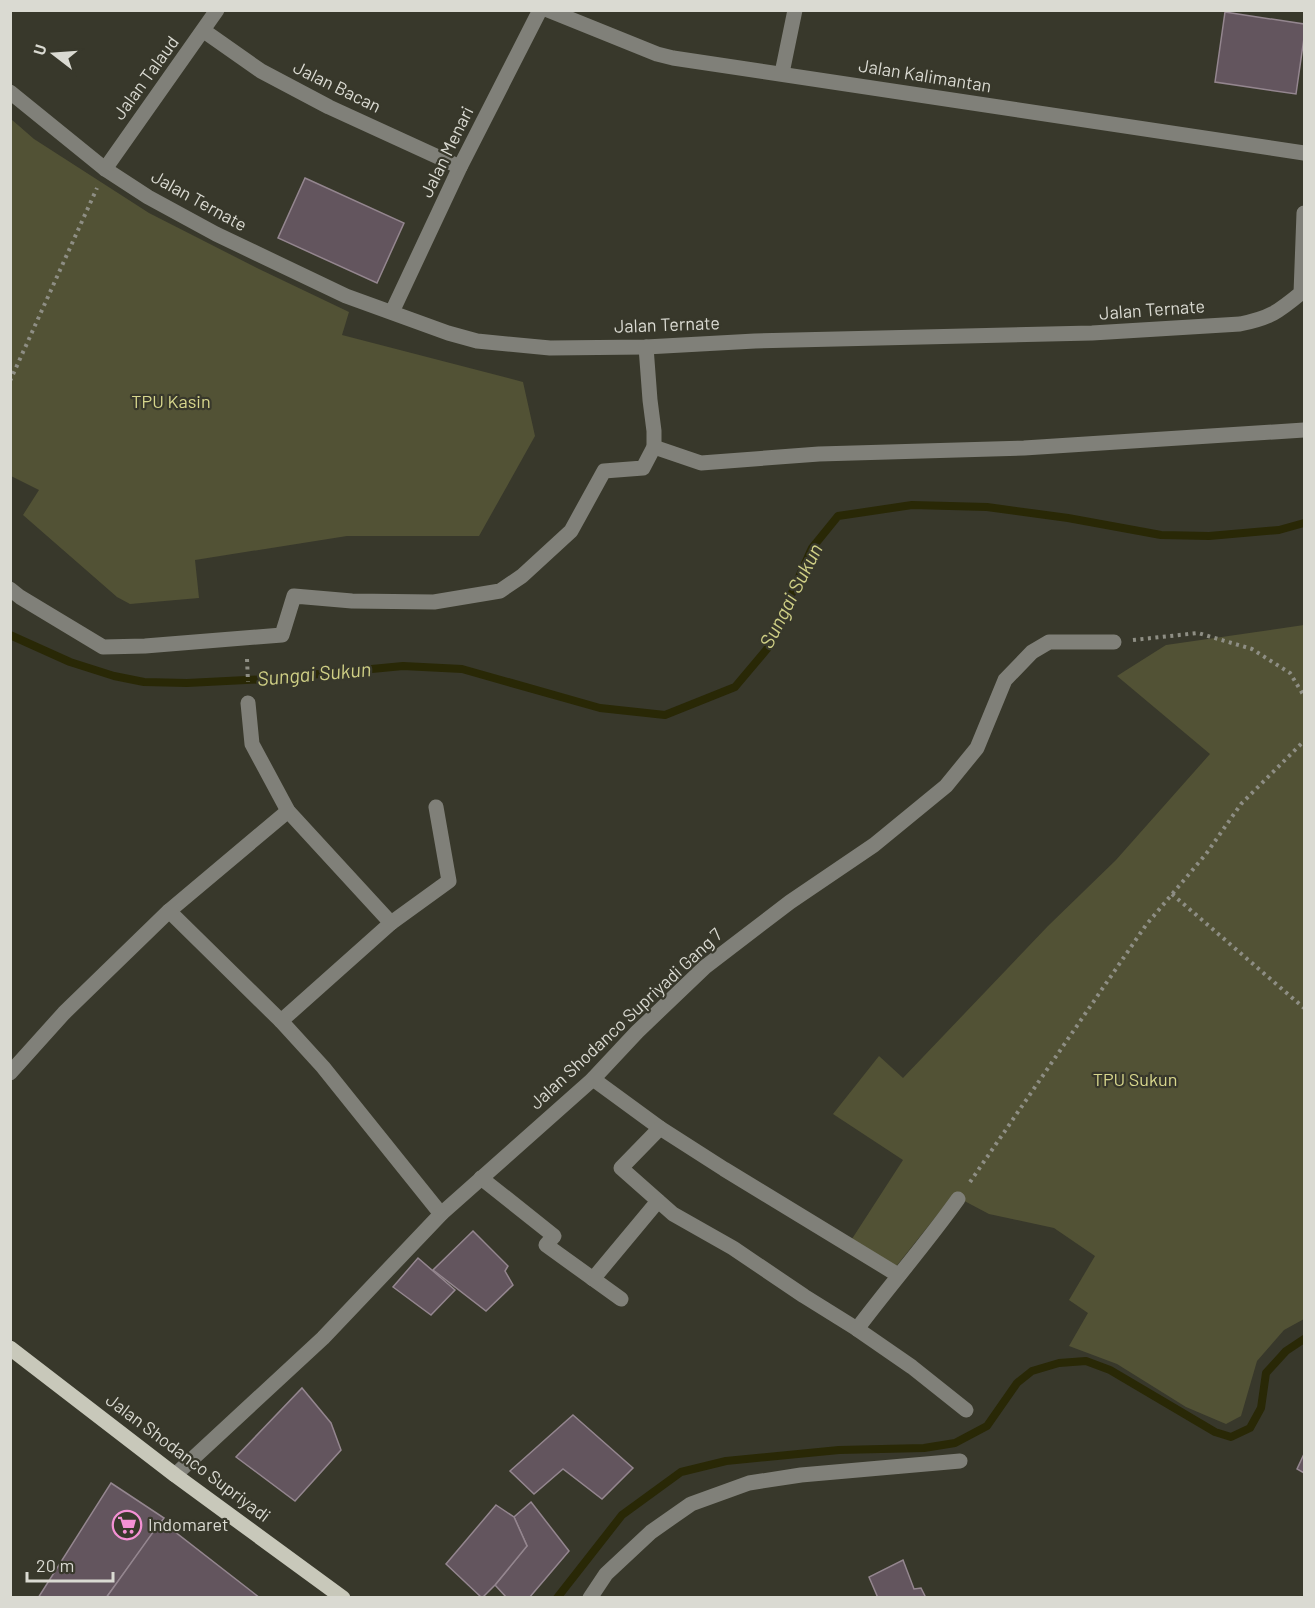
<svg xmlns="http://www.w3.org/2000/svg" width="1315" height="1608" font-family="Barlow,sans-serif">
<style>
.green{fill:#525235}
.lines{fill:none;stroke-linecap:round;stroke-linejoin:round}
.stream{stroke:#292806;stroke-width:8}
.building{fill:#63555e;stroke:#94868f;stroke-width:1.5}
.path{stroke:#8e8e84;stroke-width:4;stroke-dasharray:3 4.5;stroke-linecap:butt}
.minor{stroke:#808079;stroke-width:15}
.major{stroke:#c8c8ba;stroke-width:15}
.labels{text-anchor:middle;stroke-width:4.5;stroke-linejoin:round;paint-order:stroke}
.street-label{font-size:18px;fill:#dadad2;stroke:#38382b}
.park-label{font-size:18px;fill:#d8d78d;stroke:#38382b}
.poi-label{font-size:18px;fill:#dadad2;stroke:#38382b;text-anchor:start}
.water-label{font-size:20px;font-style:italic;fill:#cfcf85;stroke:#38382b}
</style>
<rect width="100%" height="100%" fill="#38382b"/>
<g class="green">
<polygon points="11,119 34,139 149,213 259,269 349,312 342,335 523,382 535,436 479,536 347,536 195,560 199,598 130,604 117,597 23,515 39,490 11,476"/>
<polygon points="1304,625 1304,1319 1284,1330 1257,1361 1241,1416 1226,1424 1186,1407 1117,1364 1069,1346 1088,1313 1069,1300 1095,1256 1054,1228 989,1214 953,1195 894,1269 850,1242 903,1160 833,1114 879,1056 903,1078 1048,926 1116,860 1210,754 1117,676 1166,645"/>
</g>
<g class="lines">
<g class="stream">
<polyline points="10,635 70,662 114,676 144,682 187,683 267,679 403,666 462,669 600,708 665,715 735,687 767,649 812,548 838,516 912,505 987,507 1068,518 1161,535 1209,536 1279,530 1304,523"/>
<polyline points="557,1598 622,1515 681,1472 726,1461 839,1450 924,1448 955,1443 987,1426 1017,1383 1032,1371 1059,1363 1086,1361 1110,1370 1215,1432 1231,1437 1250,1428 1261,1408 1266,1373 1286,1351 1304,1339"/>
</g>
</g>
<g class="building">
<polygon points="1225,12 1304,24 1304,38 1296,94 1215,82"/>
<polygon points="305,178 404,223 377,283 278,238"/>
<polygon points="473,1231 508,1266 505,1271 513,1285 486,1311 433,1270"/>
<polygon points="418,1258 455,1290 431,1315 393,1287"/>
<polygon points="302,1388 331,1423 341,1450 295,1501 236,1457"/>
<polygon points="573,1415 633,1468 602,1499 563,1469 534,1494 510,1471"/>
<polygon points="1304,1454 1304,1473 1297,1469"/>
<polygon points="111,1483 164,1518 106,1598 38,1598"/>
<polygon points="531,1502 569,1551 529,1598 507,1598 495,1585 527,1546 514,1517"/>
<polygon points="496,1505 514,1517 527,1546 495,1585 482,1598 446,1564"/>
<polygon points="161,1521 260,1598 106,1598"/>
<polygon points="903,1560 914,1589 921,1588 926,1598 878,1598 869,1577"/>
</g>
<g class="lines">
<g class="path">
<polyline points="10,381 97,188"/>
<polyline points="1133,640 1198,633 1252,649 1290,673 1304,696"/>
<polyline points="247,659 248,682"/>
<polyline points="1172,894 1304,1008"/>
<polyline points="970,1182 1146,925 1206,854 1241,804 1304,741"/>
</g>
<g class="minor">
<polyline points="548,10 657,54 673,58 1304,153"/>
<polyline points="204,31 261,71 329,107 460,167"/>
<polyline points="782,73 795,10"/>
<path d="M 10,92 L 105,169 L 148,197 L 216,234 L 346,296 L 448,333 L 477,341 L 550,348 L 646,347 L 755,341 L 1092,333 L 1240,324 C 1270,318 1278,312 1301,293 L 1304,213"/>
<polyline points="105,169 217,10"/>
<polyline points="392,312 460,167 540,10"/>
<polyline points="654,447 701,463 819,454 1024,448 1304,430"/>
<polyline points="10,589 20,597 103,647 145,646 282,635 294,596 352,601 434,602 500,591 522,576 571,531 604,471 643,468 654,447 654,431 650,400 646,347"/>
<polyline points="248,703 252,744 288,811 391,923"/>
<polyline points="169,911 288,811"/>
<polyline points="281,1021 391,923 449,881 436,807"/>
<polyline points="10,1073 64,1013 169,911 281,1021 323,1067 441,1214"/>
<polyline points="593,1079 660,1128 724,1169 898,1275"/>
<polyline points="660,1128 621,1168 673,1214 733,1248 804,1296 857,1329 912,1367 966,1410"/>
<polyline points="481,1178 554,1236 546,1245 621,1299"/>
<polyline points="593,1279 658,1201"/>
<path d="M 857,1329 C 890,1285 926,1244 958,1199"/>
<polyline points="175,1475 323,1338 441,1214 593,1079 637,1032 705,967 790,902 874,845 946,786 977,748 1005,680 1032,652 1049,642 1114,642"/>
<polyline points="590,1598 606,1574 651,1532 691,1504 749,1483 801,1475 960,1461"/>
</g>
<polyline class="major" points="10,1348 175,1475 343,1598"/>
</g>
<defs>
<g id="supermarket-ring" transform="scale(1.5)"><circle r="9.5" fill="#38382b" stroke="#f491d4" stroke-width="1.5"/><path d="M-6-5.5h2.5l.6 2H6L4.5 2H-2.5L-4.4-4H-6ZM-1.5 3.2a1.3 1.3 0 1 0 .1 0ZM3 3.2a1.3 1.3 0 1 0 .1 0Z" fill="#f491d4"/></g>
</defs>
<g fill-rule="evenodd">
<use href="#supermarket-ring" x="127" y="1525"/>
</g>
<g class="labels">
<g class="street-label">
<text transform="translate(925 76) rotate(9)" y="6">Jalan Kalimantan</text>
<text transform="translate(146 78) rotate(-54)" y="6">Jalan Talaud</text>
<text transform="translate(337 87) rotate(26)" y="6">Jalan Bacan</text>
<text transform="translate(447 152) rotate(-64)" y="6">Jalan Menari</text>
<text transform="translate(199 201) rotate(29)" y="6">Jalan Ternate</text>
<text transform="translate(1152 310) rotate(-4)" y="6">Jalan Ternate</text>
<text transform="translate(667 325) rotate(-2)" y="6">Jalan Ternate</text>
<text transform="translate(626 1019) rotate(-43)" y="6">Jalan Shodanco Supriyadi Gang 7</text>
<text transform="translate(188 1458) rotate(37)" y="6">Jalan Shodanco Supriyadi</text>
</g>
<g class="park-label">
<text x="171" y="408">TPU Kasin</text>
<text x="1135" y="1086">TPU Sukun</text>
</g>
<g class="poi-label">
<text x="148" y="1531">Indomaret</text>
</g>
<g class="water-label">
<text transform="translate(791 596) rotate(-63)" y="7">Sungai Sukun</text>
<text transform="translate(314 674) rotate(-5)" y="7">Sungai Sukun</text>
</g>
</g>
<rect width="1315" height="1608" fill="none" stroke="#dadad2" stroke-width="24"/>
<g transform="translate(54 54) rotate(287)" stroke="#38382b" stroke-width="4.5" paint-order="stroke">
<path d="M0-4.5L10 22L0 15L-10 22Z" fill="#dadad2"/>
<text y="-9" font-size="16" font-weight="bold" text-anchor="middle" fill="#dadad2">U</text>
</g>
<path d="M27 1572v9h86v-9" fill="none" stroke="#dadad2" stroke-width="3"/>
<text x="36" y="1572" font-size="18" fill="#dadad2" stroke="#38382b" stroke-width="4.5" paint-order="stroke">20 m</text>
</svg>
